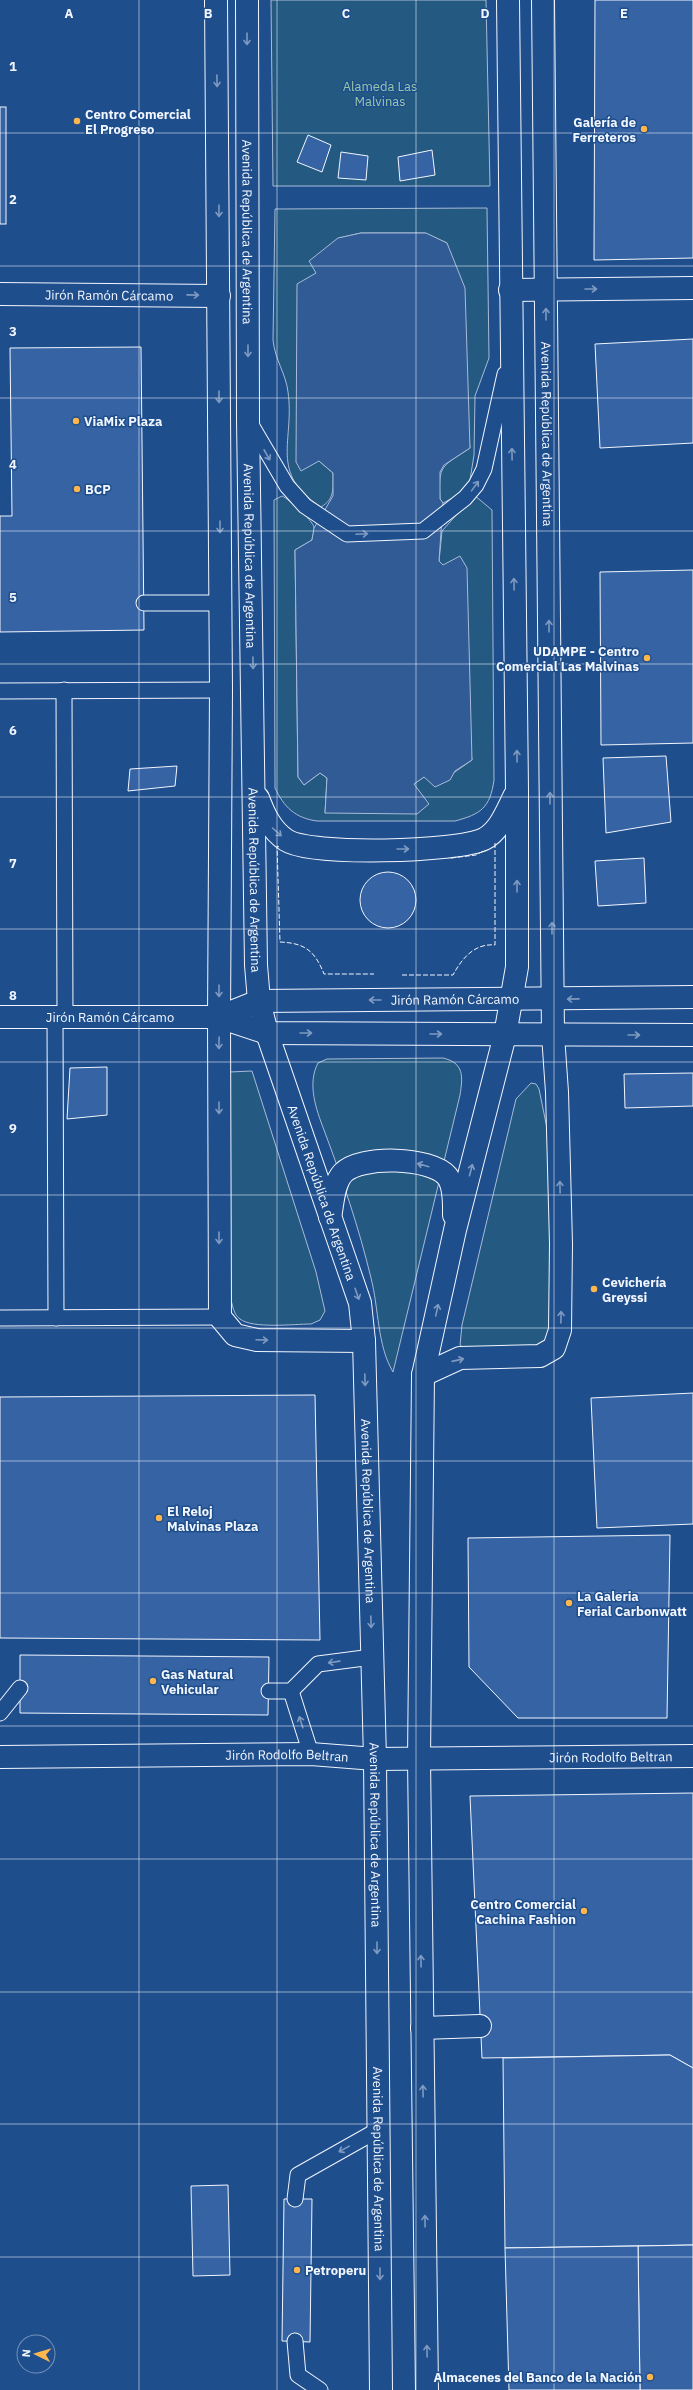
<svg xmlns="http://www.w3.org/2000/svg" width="693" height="2390" font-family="'IBM Plex Sans',sans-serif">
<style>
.green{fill:#245a82;stroke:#a8bbd7}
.parking{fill:#305b95;stroke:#a8bbd7}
.building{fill:#3563a3;stroke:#f2f6ff}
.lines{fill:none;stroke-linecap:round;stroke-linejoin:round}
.lane-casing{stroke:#f2f6ff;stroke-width:17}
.street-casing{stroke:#f2f6ff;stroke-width:24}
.secondary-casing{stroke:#f2f6ff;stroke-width:24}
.lane{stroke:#1f4e8c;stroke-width:15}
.street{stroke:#1f4e8c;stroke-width:22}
.secondary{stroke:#1f4e8c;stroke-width:22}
.fence{stroke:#f2f6ff;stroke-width:1;stroke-dasharray:5 2;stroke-linecap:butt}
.oneway{stroke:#7e9ac0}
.grid{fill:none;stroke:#f2f6ff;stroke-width:1;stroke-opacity:0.55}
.poi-dot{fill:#ffb74d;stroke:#1f4e8c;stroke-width:1.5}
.labels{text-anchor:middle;stroke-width:3;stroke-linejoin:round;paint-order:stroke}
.park-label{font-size:13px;fill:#97c8a6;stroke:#1f4e8c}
.poi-label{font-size:13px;font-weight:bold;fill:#f2f6ff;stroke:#1f4e8c;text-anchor:start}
.street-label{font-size:13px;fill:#f2f6ff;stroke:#1f4e8c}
.grid-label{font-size:13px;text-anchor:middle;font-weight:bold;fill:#f2f6ff;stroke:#1f4e8c;stroke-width:3;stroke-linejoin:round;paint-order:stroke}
</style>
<rect width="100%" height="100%" fill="#1f4e8c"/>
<g class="green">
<polygon points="271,0 486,0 490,186 273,186"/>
<path d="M 487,208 L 489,358 L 475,396 L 474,455 L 470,480 L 462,493 L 443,503 L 440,499 C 438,464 442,467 470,448 L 447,243 L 425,233 L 361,233 L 339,238 L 316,273 L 319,461 L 333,473 C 333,488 335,499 321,507 C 268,473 295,441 288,392 C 286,374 275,360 273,340 L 275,209 Z"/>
<path d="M 474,495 L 492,510 L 494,780 C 490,808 481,814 455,821 L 317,821 C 295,818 284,807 275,788 L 274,500 L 282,496 C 289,499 312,520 314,527 C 315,531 312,536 312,540 L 295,550 L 298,777 L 304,785 L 320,773 L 327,778 L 325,813 L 414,784 L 424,777 L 452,774 L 472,760 L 443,566 L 439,561 L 442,531 Z"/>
<path d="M 443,1058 C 464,1063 463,1076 460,1095 L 393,1372 C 377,1345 379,1309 371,1278 C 359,1228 342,1178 324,1130 C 316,1109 307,1084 318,1063 L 327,1059 Z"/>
<path d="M 252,1071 L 316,1272 L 325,1311 L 320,1320 L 311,1324 C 294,1324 253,1329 240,1319 C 234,1315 233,1307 231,1300 L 229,1072 Z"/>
<polygon points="531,1083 536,1084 539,1089 550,1143 552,1334 539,1349 465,1349 460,1345 462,1325 516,1099"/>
</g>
<polygon class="parking" points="361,233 426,233 447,243 465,288 470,448 444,465 440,472 440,499 443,503 439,561 443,565 460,556 467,568 472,760 455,771 450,780 435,787 424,777 414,784 429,804 417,814 325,813 327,778 320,773 304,785 298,777 295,550 312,540 314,528 333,496 333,473 319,461 301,471 296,462 297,284 316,273 309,261 338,238"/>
<g class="building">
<polygon points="595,0 693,0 693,258 594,260"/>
<rect x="0" y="107" width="6" height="117"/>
<polygon points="308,135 331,145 322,172 297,162"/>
<polygon points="432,150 435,175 400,181 398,157"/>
<polygon points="341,152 368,156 366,180 338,178"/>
<polygon points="693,339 693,443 600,448 595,344"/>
<polygon points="141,347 144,630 0,632 0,516 12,516 10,348"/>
<polygon points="693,570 693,743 601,745 600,572"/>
<polygon points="666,756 671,822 606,833 603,758"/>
<polygon points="177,766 175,786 128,791 130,769"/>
<polygon points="644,858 646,903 598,906 595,861"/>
<circle cx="388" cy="900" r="28"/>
<polygon points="107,1067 107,1115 67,1119 70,1068"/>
<polygon points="693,1073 693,1106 625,1108 624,1074"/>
<polygon points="693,1393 693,1524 597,1528 591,1398"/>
<polygon points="315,1395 320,1640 0,1638 0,1397"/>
<polygon points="670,1535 667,1718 518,1718 469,1667 468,1538"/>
<polygon points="20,1655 269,1657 268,1715 20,1713"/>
<polygon points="693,1793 693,2068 670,2055 482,2058 470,1796"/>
<polygon points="670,2055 693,2068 693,2245 505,2248 503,2058"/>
<polygon points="228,2185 230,2275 193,2276 191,2186"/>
<polygon points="284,2199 312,2199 310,2342 282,2341"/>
<polygon points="693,2245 693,2390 640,2390 638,2246"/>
<polygon points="638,2246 640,2390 509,2390 505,2248"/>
</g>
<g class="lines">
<g class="lane-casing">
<g id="lane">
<polyline points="250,423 287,486 305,506 347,534 423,531 465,498 476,485 484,469 505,374"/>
<polyline points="144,603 220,603"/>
<polyline points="64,690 65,1017"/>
<polyline points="0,691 221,690"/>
<polyline points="55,1017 56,1318"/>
<polyline points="0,1318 220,1317"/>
<polyline points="269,1691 291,1691 318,1664 372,1657"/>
<polyline points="291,1691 311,1754"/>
<polyline points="0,1713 20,1688"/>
<polyline points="295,2199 298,2175 378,2130"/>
<polyline points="295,2341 298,2375 320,2390"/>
</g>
</g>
<g class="street-casing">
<g id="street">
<polyline points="510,290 693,288"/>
<path id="s1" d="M 0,294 L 219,296"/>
<polyline points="219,1017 220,1317 235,1335 257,1340 364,1341"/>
<polyline points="423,1375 460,1358 540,1356 554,1348 560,1330 561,1244 557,1092 553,1035"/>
<path id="s2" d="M 0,1757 L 311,1754 L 375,1759 L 693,1756"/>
<polyline points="422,2028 480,2026"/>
</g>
</g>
<g class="secondary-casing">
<g id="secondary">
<polyline points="216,0 221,690 219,1017"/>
<path id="s3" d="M 247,0 L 248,420 L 256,965 L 259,1001 L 267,1033 L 360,1303 L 364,1341 L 375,1759 L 381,2390"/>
<path id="s4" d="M 543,0 L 553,1035"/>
<path d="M 258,798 C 264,814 271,830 286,840 C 310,856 458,852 484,839 C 500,831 507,810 515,795"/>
<path id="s5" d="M 0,1017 L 219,1017 L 267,1033 L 693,1035"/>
<path id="s6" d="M 219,1017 L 259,1001 L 693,997"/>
<path d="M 330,1217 C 333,1203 333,1184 343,1173 C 360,1155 431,1157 447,1176 C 455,1186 454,1203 454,1215"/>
<polyline points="427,2390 419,1759 423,1375 455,1230 505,1035 517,967 517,790 508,0"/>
</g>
</g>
<use href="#lane" class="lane"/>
<use href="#street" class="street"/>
<use href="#secondary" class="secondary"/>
<g class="fence">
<path d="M 279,847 L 277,846 L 280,942 C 305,943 315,951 324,974 L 374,974"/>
<polyline points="451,858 476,855 485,850"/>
<path d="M 402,975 L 453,975 C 462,958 475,943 495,945 L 495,843 L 494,845"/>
</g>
</g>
<defs><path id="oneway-shaft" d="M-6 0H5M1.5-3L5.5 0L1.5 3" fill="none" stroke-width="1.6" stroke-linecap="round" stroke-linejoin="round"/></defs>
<g class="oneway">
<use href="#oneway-shaft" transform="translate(247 39) rotate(90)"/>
<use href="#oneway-shaft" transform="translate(217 81) rotate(89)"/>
<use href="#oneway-shaft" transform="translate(219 211) rotate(90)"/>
<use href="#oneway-shaft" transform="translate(591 289)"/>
<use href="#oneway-shaft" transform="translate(193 295) rotate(1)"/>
<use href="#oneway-shaft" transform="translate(546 314) rotate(-90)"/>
<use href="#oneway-shaft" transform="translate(248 351) rotate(90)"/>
<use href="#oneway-shaft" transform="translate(219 397) rotate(90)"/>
<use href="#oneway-shaft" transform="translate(512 454) rotate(-91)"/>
<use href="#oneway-shaft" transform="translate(267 455) rotate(61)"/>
<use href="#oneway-shaft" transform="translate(475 486) rotate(-54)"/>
<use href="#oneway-shaft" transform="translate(220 527) rotate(90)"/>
<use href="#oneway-shaft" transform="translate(362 534) rotate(-3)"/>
<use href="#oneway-shaft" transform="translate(514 584) rotate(-91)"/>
<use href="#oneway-shaft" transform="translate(549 626) rotate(-90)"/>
<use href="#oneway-shaft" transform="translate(253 663) rotate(89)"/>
<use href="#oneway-shaft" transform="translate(517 756) rotate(-91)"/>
<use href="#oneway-shaft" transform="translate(550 798) rotate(-90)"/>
<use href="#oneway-shaft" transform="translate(277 832) rotate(42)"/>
<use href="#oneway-shaft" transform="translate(403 849)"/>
<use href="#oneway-shaft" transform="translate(517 886) rotate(-90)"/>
<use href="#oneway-shaft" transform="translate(552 928) rotate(-90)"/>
<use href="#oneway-shaft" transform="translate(219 991) rotate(90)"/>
<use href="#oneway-shaft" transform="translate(573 999) rotate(179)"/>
<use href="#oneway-shaft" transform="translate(375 1000) rotate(180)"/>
<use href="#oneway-shaft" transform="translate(306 1033)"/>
<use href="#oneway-shaft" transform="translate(436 1034)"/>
<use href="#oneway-shaft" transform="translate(634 1035)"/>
<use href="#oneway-shaft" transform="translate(219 1043) rotate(91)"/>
<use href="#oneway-shaft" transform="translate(219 1108) rotate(90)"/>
<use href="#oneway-shaft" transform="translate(423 1165) rotate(-164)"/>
<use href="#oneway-shaft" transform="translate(471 1170) rotate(-75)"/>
<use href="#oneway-shaft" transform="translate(560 1187) rotate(-91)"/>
<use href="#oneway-shaft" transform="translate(219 1238) rotate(90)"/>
<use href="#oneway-shaft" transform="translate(357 1294) rotate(71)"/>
<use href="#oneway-shaft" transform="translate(437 1310) rotate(-78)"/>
<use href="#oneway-shaft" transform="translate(561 1317) rotate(-89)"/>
<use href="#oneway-shaft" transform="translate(262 1340) rotate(2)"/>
<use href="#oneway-shaft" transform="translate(458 1360) rotate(-13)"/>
<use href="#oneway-shaft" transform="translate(365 1380) rotate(88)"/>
<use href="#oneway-shaft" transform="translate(371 1622) rotate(88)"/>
<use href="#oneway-shaft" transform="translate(334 1662) rotate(172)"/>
<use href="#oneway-shaft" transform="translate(301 1722) rotate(-108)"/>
<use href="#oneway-shaft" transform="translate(377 1948) rotate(90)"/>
<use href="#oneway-shaft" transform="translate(421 1961) rotate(-91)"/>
<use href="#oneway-shaft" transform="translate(423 2091) rotate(-91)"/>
<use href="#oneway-shaft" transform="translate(344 2149) rotate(151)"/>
<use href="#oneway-shaft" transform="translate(425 2221) rotate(-91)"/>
<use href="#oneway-shaft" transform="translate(380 2274) rotate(90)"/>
<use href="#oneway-shaft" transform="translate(427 2351) rotate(-91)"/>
</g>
<path class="grid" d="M 139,0 L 139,2390M 277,0 L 277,2390M 416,0 L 416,2390M 554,0 L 554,2390M 0,133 L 693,133M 0,266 L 693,266M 0,398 L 693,398M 0,531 L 693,531M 0,664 L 693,664M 0,797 L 693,797M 0,929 L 693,929M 0,1062 L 693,1062M 0,1195 L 693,1195M 0,1328 L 693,1328M 0,1461 L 693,1461M 0,1593 L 693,1593M 0,1726 L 693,1726M 0,1859 L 693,1859M 0,1992 L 693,1992M 0,2124 L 693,2124M 0,2257 L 693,2257"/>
<g class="poi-dot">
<circle cx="77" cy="121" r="4"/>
<circle cx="644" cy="129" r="4"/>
<circle cx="76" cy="421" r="4"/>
<circle cx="77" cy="489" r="4"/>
<circle cx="647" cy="658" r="4"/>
<circle cx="594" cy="1289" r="4"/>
<circle cx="159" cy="1518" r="4"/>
<circle cx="569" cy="1603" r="4"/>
<circle cx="153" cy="1681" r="4"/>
<circle cx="584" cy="1911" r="4"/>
<circle cx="297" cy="2270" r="4"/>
<circle cx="650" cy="2377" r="4"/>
</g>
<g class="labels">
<g class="park-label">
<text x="380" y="91">Alameda Las<tspan x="380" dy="15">Malvinas</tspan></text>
</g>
<g class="poi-label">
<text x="85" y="119">Centro Comercial<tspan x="85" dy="15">El Progreso</tspan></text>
<text x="636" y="127" text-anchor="end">Galería de<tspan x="636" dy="15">Ferreteros</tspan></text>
<text x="84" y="426">ViaMix Plaza</text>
<text x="85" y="494">BCP</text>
<text x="639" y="656" text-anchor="end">UDAMPE - Centro<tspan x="639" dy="15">Comercial Las Malvinas</tspan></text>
<text x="602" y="1287">Cevichería<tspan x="602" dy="15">Greyssi</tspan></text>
<text x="167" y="1516">El Reloj<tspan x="167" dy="15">Malvinas Plaza</tspan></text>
<text x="577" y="1601">La Galeria<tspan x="577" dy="15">Ferial Carbonwatt</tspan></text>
<text x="161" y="1679">Gas Natural<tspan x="161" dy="15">Vehicular</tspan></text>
<text x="576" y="1909" text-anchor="end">Centro Comercial<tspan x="576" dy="15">Cachina Fashion</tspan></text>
<text x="305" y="2275">Petroperu</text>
<text x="642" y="2382" text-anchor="end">Almacenes del Banco de la Nación</text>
</g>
<g class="street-label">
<text dy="5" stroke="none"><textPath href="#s3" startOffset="232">Avenida República de Argentina</textPath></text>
<text dy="5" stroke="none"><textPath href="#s1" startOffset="109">Jirón Ramón Cárcamo</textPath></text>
<text dy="5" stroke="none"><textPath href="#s4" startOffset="434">Avenida República de Argentina</textPath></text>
<text dy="5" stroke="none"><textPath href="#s3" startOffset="556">Avenida República de Argentina</textPath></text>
<text dy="5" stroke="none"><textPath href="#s3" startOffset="880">Avenida República de Argentina</textPath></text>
<text dy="5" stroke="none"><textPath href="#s6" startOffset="239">Jirón Ramón Cárcamo</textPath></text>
<text dy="5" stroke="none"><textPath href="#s5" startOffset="110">Jirón Ramón Cárcamo</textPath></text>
<text dy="5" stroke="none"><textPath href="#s3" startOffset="1203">Avenida República de Argentina</textPath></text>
<text dy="5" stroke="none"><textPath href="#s3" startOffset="1528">Avenida República de Argentina</textPath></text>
<text dy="5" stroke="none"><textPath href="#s2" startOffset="287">Jirón Rodolfo Beltran</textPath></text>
<text dy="5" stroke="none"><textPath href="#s2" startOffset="611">Jirón Rodolfo Beltran</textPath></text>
<text dy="5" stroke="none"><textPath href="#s3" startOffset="1852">Avenida República de Argentina</textPath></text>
<text dy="5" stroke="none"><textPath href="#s3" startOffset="2176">Avenida República de Argentina</textPath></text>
</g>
</g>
<g class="grid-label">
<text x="69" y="18">A</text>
<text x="208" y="18">B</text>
<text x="346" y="18">C</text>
<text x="485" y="18">D</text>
<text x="624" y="18">E</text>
<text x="13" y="71">1</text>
<text x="13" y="204">2</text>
<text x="13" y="336">3</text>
<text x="13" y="469">4</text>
<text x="13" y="602">5</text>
<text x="13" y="735">6</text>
<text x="13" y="868">7</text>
<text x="13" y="1000">8</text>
<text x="13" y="1133">9</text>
</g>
<g transform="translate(36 2354) rotate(275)"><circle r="19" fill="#1f4e8c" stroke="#7391ba"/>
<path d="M0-3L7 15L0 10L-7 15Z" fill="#ffb74d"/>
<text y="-6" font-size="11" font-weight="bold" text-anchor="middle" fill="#f2f6ff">N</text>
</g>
</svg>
